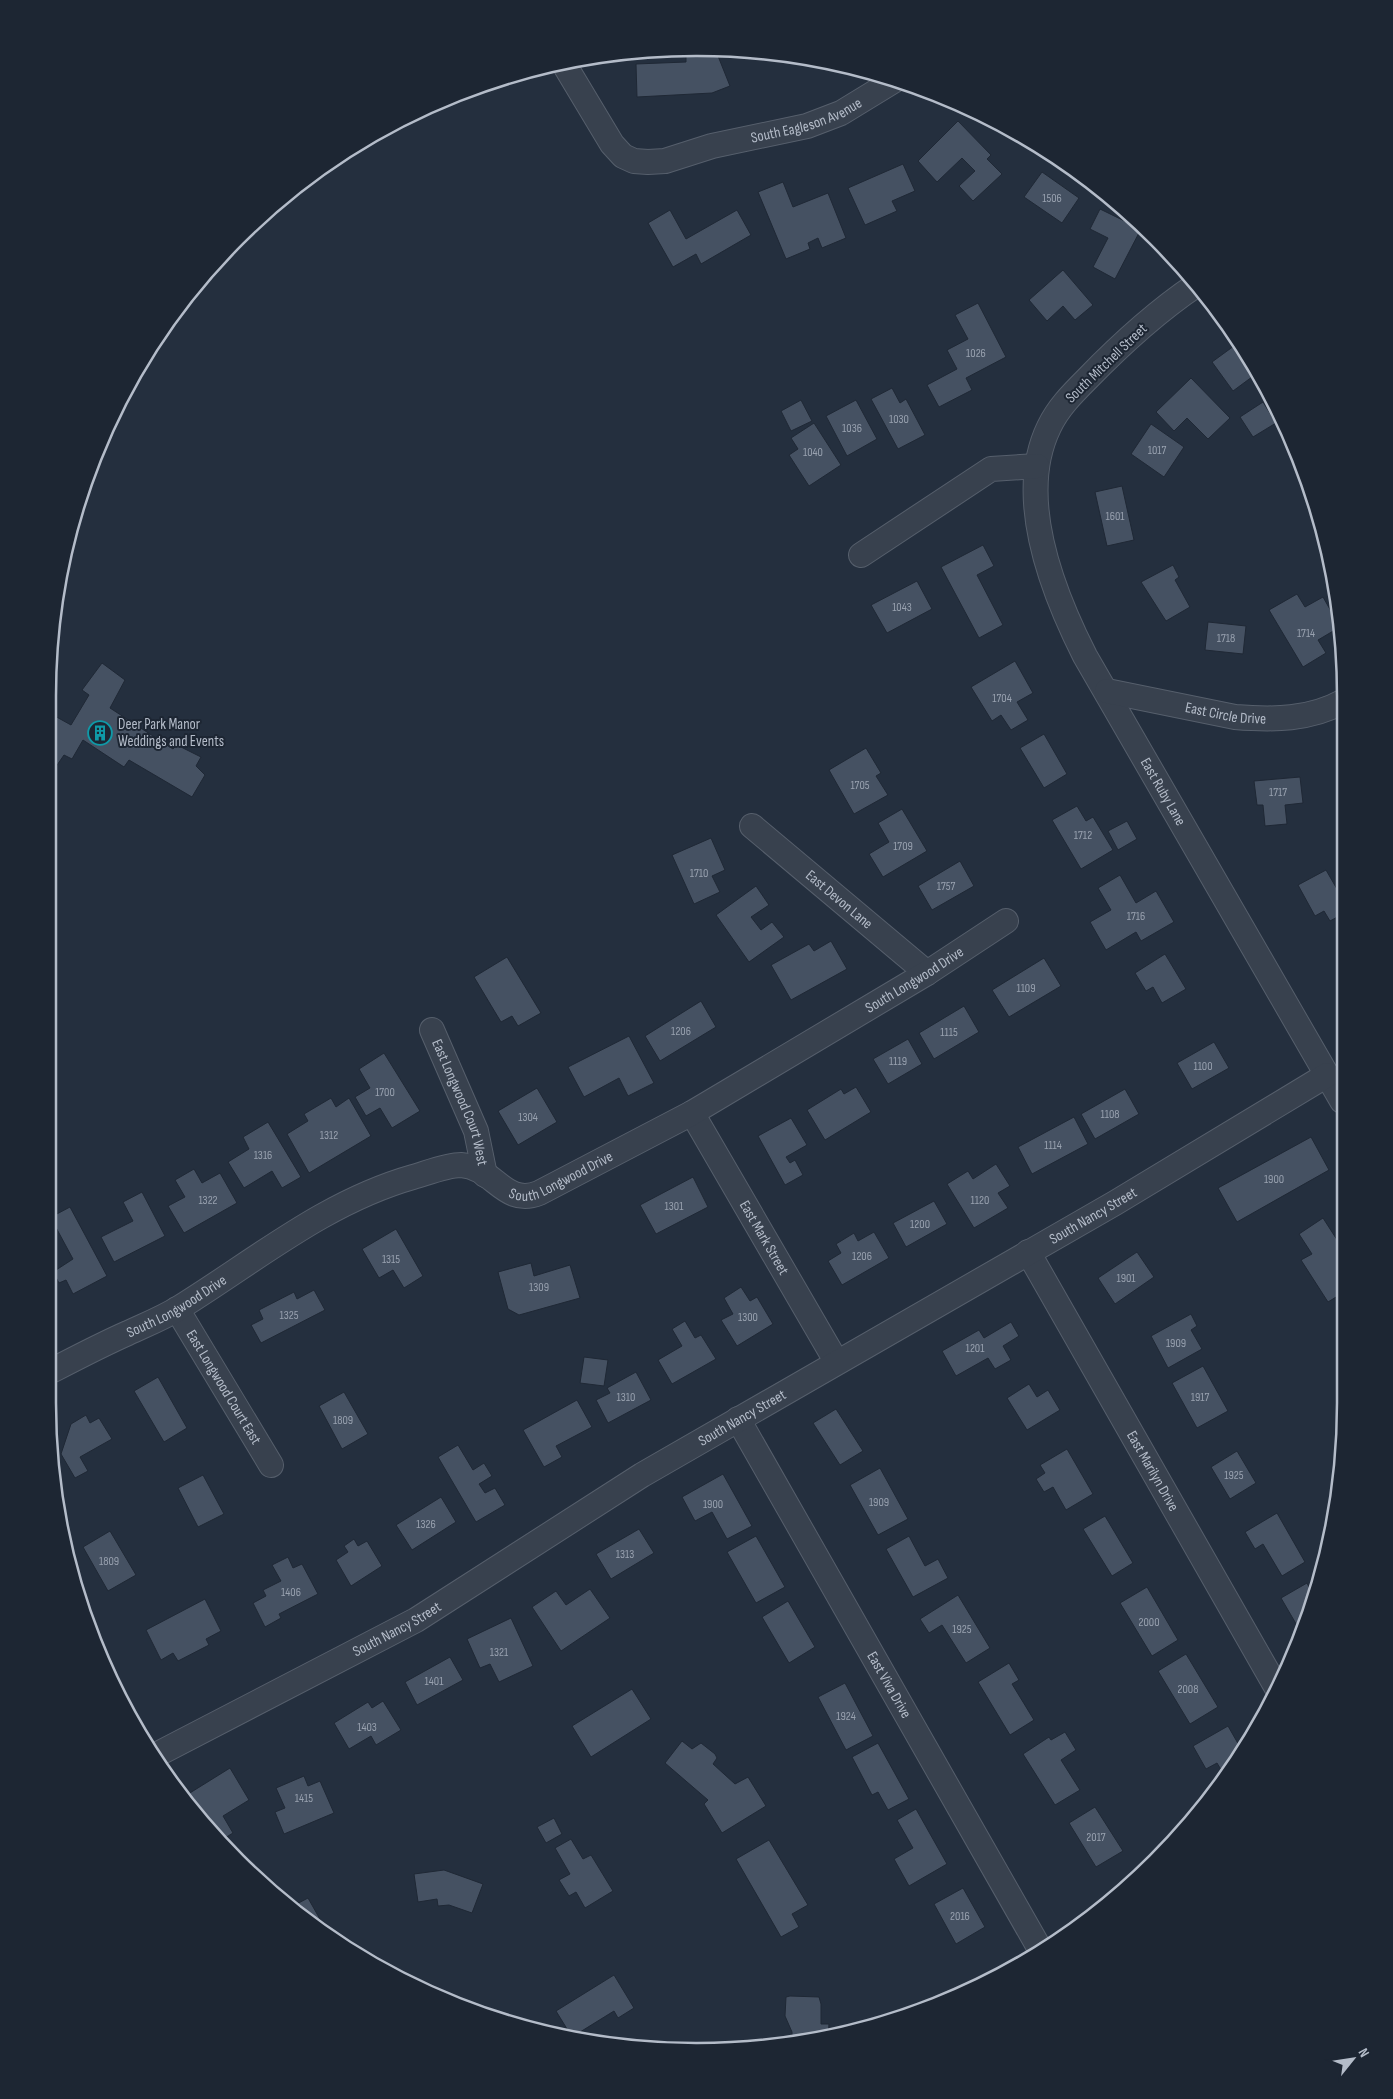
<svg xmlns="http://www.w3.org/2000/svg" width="1393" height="2099" font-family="'Sofia Sans Condensed',sans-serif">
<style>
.building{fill:#455162;stroke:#1f2835}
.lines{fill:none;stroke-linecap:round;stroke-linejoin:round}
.minor-casing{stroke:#565f6c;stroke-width:26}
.minor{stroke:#38414e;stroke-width:24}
.labels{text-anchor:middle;stroke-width:4;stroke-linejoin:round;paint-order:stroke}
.number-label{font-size:12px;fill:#98a1af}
.street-label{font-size:15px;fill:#b4bcc9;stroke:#1d2633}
.poi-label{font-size:15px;fill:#b4bcc9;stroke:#1d2633;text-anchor:start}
.rim{fill:none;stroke:#b4bcc9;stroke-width:2.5}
</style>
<rect width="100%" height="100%" fill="#242f3e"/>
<g class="building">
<polygon points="700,50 716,51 730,86 712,93 637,97 636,64 686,62 686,56"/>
<polygon points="958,121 991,155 987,159 1002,174 973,201 959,186 975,171 962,158 937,182 918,161"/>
<polygon points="903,164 915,191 892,201 897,211 865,225 848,188"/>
<polygon points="1042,172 1079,198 1062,223 1024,197"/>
<polygon points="783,182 793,207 828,193 846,238 822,248 818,238 808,243 810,249 786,259 758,192"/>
<polygon points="1100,209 1141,229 1115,279 1093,267 1108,238 1090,229"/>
<polygon points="670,210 686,239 737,210 751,235 701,264 696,254 673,267 648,223"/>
<polygon points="1063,270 1093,305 1075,320 1063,306 1047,321 1029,300"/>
<polygon points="978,303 1006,357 966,378 972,390 939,407 927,385 957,369 947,350 968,339 955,315"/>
<polygon points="1238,343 1256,374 1233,391 1212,362"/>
<polygon points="1191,378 1230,418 1208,439 1187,418 1174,431 1156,412"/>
<polygon points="892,388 900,403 906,399 925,435 898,449 871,399"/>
<polygon points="801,400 812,421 791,431 781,411"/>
<polygon points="856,400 877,439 847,456 826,416"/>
<polygon points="1263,402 1276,423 1253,437 1240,417"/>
<polygon points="814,423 841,465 809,486 789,455 798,449 791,438"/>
<polygon points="1151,424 1184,447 1164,477 1131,454"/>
<polygon points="1122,486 1134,540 1107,546 1095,492"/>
<polygon points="983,545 994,566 977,575 1003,625 979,638 941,567"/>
<polygon points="1173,565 1179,577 1175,580 1190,607 1166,621 1141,582"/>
<polygon points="917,581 932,609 887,633 871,605"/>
<polygon points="1297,594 1305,607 1323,597 1340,627 1318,640 1326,653 1303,667 1269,610"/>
<polygon points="1208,622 1246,626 1243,654 1205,650"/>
<polygon points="1015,661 1033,693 1017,702 1028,720 1011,730 1001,715 992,721 971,687"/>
<polygon points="102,663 125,680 110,708 173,749 177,745 201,757 196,766 205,775 192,797 129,760 124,767 83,740 72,759 64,755 53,771 53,715 71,725 89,695 82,690"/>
<polygon points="1044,734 1067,774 1044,788 1020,748"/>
<polygon points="866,748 881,773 876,776 888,795 854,814 829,770"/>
<polygon points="1300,777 1303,803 1285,805 1287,824 1265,826 1263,805 1257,805 1254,781"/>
<polygon points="1077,806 1086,821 1093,817 1113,850 1081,869 1052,820"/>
<polygon points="902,809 927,851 883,877 869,854 889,842 878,823"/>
<polygon points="1127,821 1137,839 1118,850 1108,831"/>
<polygon points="711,838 725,870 712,876 720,892 694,904 672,855"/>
<polygon points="960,861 974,886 932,910 918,886"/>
<polygon points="1326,870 1341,896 1343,895 1343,914 1330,921 1324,911 1315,916 1298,885"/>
<polygon points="1120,875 1136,903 1156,891 1174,922 1141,941 1136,932 1106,950 1090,922 1111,910 1098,888"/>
<polygon points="756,886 769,905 751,917 761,930 772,922 784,937 749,962 716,915"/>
<polygon points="831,941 847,969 791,1000 771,965 809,944 814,951"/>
<polygon points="1165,954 1186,989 1162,1003 1153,987 1146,991 1135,973"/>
<polygon points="507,957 541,1013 518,1026 512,1016 501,1022 474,977"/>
<polygon points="1044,958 1061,986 1009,1017 992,990"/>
<polygon points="701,1001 716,1027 660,1061 645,1036"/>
<polygon points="964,1006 979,1032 934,1059 919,1033"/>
<polygon points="629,1036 654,1083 628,1096 619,1078 584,1097 568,1067"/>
<polygon points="908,1039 922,1064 888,1084 873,1059"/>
<polygon points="1214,1042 1229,1068 1192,1089 1177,1063"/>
<polygon points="384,1053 420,1111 392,1128 380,1108 366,1116 355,1097 370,1088 359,1069"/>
<polygon points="856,1087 871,1112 825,1140 807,1110 841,1089 844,1094"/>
<polygon points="537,1088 557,1122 518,1145 498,1111"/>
<polygon points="1125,1089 1139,1114 1095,1139 1081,1114"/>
<polygon points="331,1098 336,1107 349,1098 371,1136 309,1173 287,1134 308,1121 304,1114"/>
<polygon points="1074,1117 1088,1144 1032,1174 1018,1147"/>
<polygon points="791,1118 807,1145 786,1157 790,1163 795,1160 803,1175 785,1185 758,1136"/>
<polygon points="268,1122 301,1177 282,1188 272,1171 244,1188 228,1162 249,1149 243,1137"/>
<polygon points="1311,1137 1329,1170 1237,1222 1218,1188"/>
<polygon points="996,1164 1010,1186 998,1193 1008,1208 974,1228 947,1184 968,1171 973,1179"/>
<polygon points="194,1169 202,1183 220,1173 237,1203 184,1233 168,1206 185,1197 175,1180"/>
<polygon points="693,1177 708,1207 656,1234 640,1205"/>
<polygon points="142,1192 165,1236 114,1262 101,1237 133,1221 123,1202"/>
<polygon points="934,1201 947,1224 906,1247 893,1223"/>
<polygon points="70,1207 107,1276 73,1294 66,1280 59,1283 53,1272 73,1259 53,1222 53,1216"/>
<polygon points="1323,1218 1341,1246 1341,1294 1328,1302 1301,1260 1312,1254 1299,1234"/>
<polygon points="396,1229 423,1276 404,1288 393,1270 379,1278 362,1249"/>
<polygon points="874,1232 889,1258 842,1285 828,1261 841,1253 836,1244 854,1233 858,1241"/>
<polygon points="1137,1252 1154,1277 1115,1304 1098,1278"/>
<polygon points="531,1263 534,1276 570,1265 580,1298 519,1315 508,1309 498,1272"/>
<polygon points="741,1287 750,1301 757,1297 773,1324 737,1346 721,1320 733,1314 724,1298"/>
<polygon points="314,1290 325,1310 261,1343 251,1325 263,1319 259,1310 294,1292 297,1299"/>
<polygon points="1191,1314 1197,1326 1191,1330 1202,1349 1168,1368 1151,1336"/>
<polygon points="685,1321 695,1338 701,1335 716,1359 672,1384 658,1360 682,1346 672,1329"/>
<polygon points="1011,1322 1019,1336 1003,1346 1011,1360 995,1369 988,1358 956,1376 942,1351 979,1330 984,1338"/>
<polygon points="584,1357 608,1360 604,1386 580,1383"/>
<polygon points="1203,1366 1228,1411 1197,1428 1172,1383"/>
<polygon points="636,1372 651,1400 608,1423 596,1400 610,1393 607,1388"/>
<polygon points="158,1377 187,1428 164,1442 134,1391"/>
<polygon points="1029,1384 1037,1397 1048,1390 1060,1410 1027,1430 1007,1398"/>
<polygon points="344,1392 368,1434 342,1449 319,1406"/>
<polygon points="577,1400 592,1427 556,1446 562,1457 544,1467 523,1430"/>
<polygon points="836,1409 863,1451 840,1465 813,1423"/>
<polygon points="86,1415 90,1423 99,1418 112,1439 80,1457 88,1471 75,1478 61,1454 71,1424"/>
<polygon points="458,1445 473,1470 484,1463 492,1476 479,1484 485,1493 495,1488 505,1505 476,1522 438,1457"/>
<polygon points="1067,1449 1093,1494 1066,1510 1053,1487 1044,1492 1036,1479 1045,1473 1040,1465"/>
<polygon points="1237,1451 1256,1483 1230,1499 1211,1467"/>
<polygon points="880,1468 908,1519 878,1535 850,1485"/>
<polygon points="723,1474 752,1526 727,1539 712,1512 695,1521 682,1497"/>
<polygon points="203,1475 224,1514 198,1527 178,1488"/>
<polygon points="441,1497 456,1522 412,1550 396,1525"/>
<polygon points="1277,1513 1305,1562 1282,1576 1263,1544 1255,1549 1245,1532"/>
<polygon points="1105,1516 1133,1563 1112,1576 1083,1529"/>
<polygon points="639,1529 654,1553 611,1579 596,1554"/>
<polygon points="110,1531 136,1575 108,1591 83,1547"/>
<polygon points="756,1536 785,1587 756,1603 727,1552"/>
<polygon points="909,1536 925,1566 938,1559 948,1578 913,1597 886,1549"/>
<polygon points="354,1539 358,1546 367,1541 382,1566 351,1586 336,1560 348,1552 344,1546"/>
<polygon points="288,1557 293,1568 302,1564 318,1594 279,1614 281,1618 265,1627 253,1603 266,1596 263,1590 281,1581 272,1565"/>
<polygon points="1307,1583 1314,1597 1302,1634 1281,1598"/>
<polygon points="1147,1587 1178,1640 1152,1656 1120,1603"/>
<polygon points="590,1589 610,1618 561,1651 532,1607 556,1591 566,1605"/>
<polygon points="958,1595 990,1648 966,1663 942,1625 929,1633 920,1619"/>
<polygon points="205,1599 221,1631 206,1639 209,1645 178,1661 173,1653 161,1660 146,1630"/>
<polygon points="788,1601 815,1647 789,1663 762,1617"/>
<polygon points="511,1618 533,1666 499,1682 490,1664 480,1668 467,1639"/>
<polygon points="1186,1654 1218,1707 1190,1724 1158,1671"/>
<polygon points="450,1657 463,1680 417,1705 405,1682"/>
<polygon points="1009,1663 1019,1680 1012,1684 1034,1720 1010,1735 978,1682"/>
<polygon points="845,1683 873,1736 846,1750 818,1697"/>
<polygon points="632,1689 651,1719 591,1757 572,1726"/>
<polygon points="383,1701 401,1730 376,1745 371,1736 349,1749 334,1723 368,1702 372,1708"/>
<polygon points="1228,1726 1240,1747 1223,1773 1217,1763 1206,1769 1193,1746"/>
<polygon points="1065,1732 1076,1750 1061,1760 1080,1790 1055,1805 1023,1754 1049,1737 1051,1740"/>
<polygon points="682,1741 692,1749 701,1743 715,1754 717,1758 713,1764 735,1784 748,1777 766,1806 722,1833 704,1804 708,1800 665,1763"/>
<polygon points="878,1743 909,1799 888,1810 878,1792 872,1795 852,1757"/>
<polygon points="230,1768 249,1800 223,1816 233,1833 220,1841 198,1816 185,1796"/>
<polygon points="304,1776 308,1786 320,1781 334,1813 284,1834 275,1812 285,1808 276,1788"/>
<polygon points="1095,1807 1123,1851 1096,1867 1069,1823"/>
<polygon points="916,1809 947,1864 909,1886 894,1859 913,1848 897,1820"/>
<polygon points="554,1818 562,1834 546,1843 537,1827"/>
<polygon points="571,1839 583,1859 591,1855 613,1891 585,1908 576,1892 569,1896 559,1880 570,1874 555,1848"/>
<polygon points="769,1840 808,1905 792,1914 799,1927 781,1937 736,1859"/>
<polygon points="444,1870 483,1884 472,1913 449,1905 438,1906 437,1899 418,1902 414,1874"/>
<polygon points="963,1888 985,1927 956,1944 934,1904"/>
<polygon points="308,1898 325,1928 322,1929 301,1917 291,1907"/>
<polygon points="1099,1910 1092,1917 1084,1922 1083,1920"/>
<polygon points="614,1975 634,2008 618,2018 614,2011 572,2037 556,2011"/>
<polygon points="790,1996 819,1997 821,2004 821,2024 829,2024 828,2038 792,2041 792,2032 785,2016 786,1997"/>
</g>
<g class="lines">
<g class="minor-casing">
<g id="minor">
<path id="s1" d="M 564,64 L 612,144 L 623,156 L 634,161 L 648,162 L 665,161 L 712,146 L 807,126 L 841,113 L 895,80"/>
<path id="s2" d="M 1196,285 C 1156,312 1120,345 1087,379 C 1072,394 1058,408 1049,427 C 1015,497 1052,591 1085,656 L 1342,1101"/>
<polyline points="861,555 991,469 1037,466"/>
<path id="s3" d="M 1107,691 L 1235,717 C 1273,720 1310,720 1344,701"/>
<path id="s4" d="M 752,826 L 927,973"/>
<path id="s5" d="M 432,1030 L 476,1131 L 485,1175"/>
<path id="s6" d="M 692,1113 L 836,1361"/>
<path id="s7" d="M 1028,1252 L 1278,1690"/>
<path id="s8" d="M 177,1309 L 271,1465"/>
<path id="s9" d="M 53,1370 C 78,1357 103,1344 128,1333 C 145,1325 163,1318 179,1308 C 255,1261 325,1202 413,1177 C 427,1173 447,1165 461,1165 C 494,1167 504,1207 539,1193 L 692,1113 L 927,973 L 1006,921"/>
<path id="s10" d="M 738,1419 L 1041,1951"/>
<path id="s11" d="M 154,1756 L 416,1620 L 642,1475 L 1115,1203 L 1327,1075"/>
</g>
</g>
<use href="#minor" class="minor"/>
</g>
<defs>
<g id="building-ring" transform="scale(1.25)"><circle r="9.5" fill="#1d2633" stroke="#0f9aa8" stroke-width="1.5"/><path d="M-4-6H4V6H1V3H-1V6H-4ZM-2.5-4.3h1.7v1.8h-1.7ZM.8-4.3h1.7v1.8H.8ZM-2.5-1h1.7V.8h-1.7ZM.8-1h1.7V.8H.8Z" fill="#0f9aa8"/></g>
</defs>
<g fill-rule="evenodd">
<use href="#building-ring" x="100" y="733"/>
</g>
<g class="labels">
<g class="number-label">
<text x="1052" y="202">1506</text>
<text x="976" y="357">1026</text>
<text x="899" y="423">1030</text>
<text x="852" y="432">1036</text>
<text x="1157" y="454">1017</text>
<text x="813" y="456">1040</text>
<text x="1115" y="520">1601</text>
<text x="902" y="611">1043</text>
<text x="1306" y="637">1714</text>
<text x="1226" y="642">1718</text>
<text x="1002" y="702">1704</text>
<text x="860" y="789">1705</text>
<text x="1278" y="796">1717</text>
<text x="1083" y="839">1712</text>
<text x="903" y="850">1709</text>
<text x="699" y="877">1710</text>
<text x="946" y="890">1757</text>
<text x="1136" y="920">1716</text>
<text x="1026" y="992">1109</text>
<text x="681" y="1035">1206</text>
<text x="949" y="1036">1115</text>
<text x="898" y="1065">1119</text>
<text x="1203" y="1070">1100</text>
<text x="385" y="1096">1700</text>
<text x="1110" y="1118">1108</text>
<text x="528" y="1121">1304</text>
<text x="329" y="1139">1312</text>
<text x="1053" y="1149">1114</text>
<text x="263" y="1159">1316</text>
<text x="1274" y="1183">1900</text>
<text x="208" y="1204">1322</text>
<text x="980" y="1204">1120</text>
<text x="674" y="1210">1301</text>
<text x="920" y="1228">1200</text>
<text x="862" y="1260">1206</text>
<text x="391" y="1263">1315</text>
<text x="1126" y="1282">1901</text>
<text x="539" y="1291">1309</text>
<text x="289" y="1319">1325</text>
<text x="748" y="1321">1300</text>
<text x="1176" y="1347">1909</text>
<text x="975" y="1352">1201</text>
<text x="626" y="1401">1310</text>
<text x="1200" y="1401">1917</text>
<text x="343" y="1424">1809</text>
<text x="1234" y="1479">1925</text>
<text x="879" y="1506">1909</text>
<text x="713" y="1508">1900</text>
<text x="426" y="1528">1326</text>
<text x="625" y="1558">1313</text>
<text x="109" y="1565">1809</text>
<text x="291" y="1596">1406</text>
<text x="1149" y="1626">2000</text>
<text x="962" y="1633">1925</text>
<text x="499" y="1656">1321</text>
<text x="434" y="1685">1401</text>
<text x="1188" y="1693">2008</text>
<text x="846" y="1720">1924</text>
<text x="367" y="1731">1403</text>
<text x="304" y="1802">1415</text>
<text x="1096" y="1841">2017</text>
<text x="960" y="1920">2016</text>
</g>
<g class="street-label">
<text dy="5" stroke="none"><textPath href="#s1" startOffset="300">South Eagleson Avenue</textPath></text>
<text transform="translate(1106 363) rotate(-44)" y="5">South Mitchell Street</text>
<text dy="5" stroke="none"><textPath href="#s3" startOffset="121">East Circle Drive</textPath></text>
<text dy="5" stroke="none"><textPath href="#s2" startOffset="602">East Ruby Lane</textPath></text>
<text dy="5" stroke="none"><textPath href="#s4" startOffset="114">East Devon Lane</textPath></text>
<text dy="5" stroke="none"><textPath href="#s9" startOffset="978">South Longwood Drive</textPath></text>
<text dy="5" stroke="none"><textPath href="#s5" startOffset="78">East Longwood Court West</textPath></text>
<text dy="5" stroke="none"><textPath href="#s9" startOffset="572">South Longwood Drive</textPath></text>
<text dy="5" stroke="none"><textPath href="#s11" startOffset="1084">South Nancy Street</textPath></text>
<text dy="5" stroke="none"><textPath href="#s6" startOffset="144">East Mark Street</textPath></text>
<text dy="5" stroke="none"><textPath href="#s9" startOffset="139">South Longwood Drive</textPath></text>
<text dy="5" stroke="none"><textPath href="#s8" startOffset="91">East Longwood Court East</textPath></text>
<text dy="5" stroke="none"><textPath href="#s11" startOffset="679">South Nancy Street</textPath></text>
<text dy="5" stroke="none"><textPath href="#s7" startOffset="252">East Marilyn Drive</textPath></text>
<text dy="5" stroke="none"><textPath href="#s11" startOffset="274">South Nancy Street</textPath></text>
<text dy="5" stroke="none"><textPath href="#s10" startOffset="306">East Viva Drive</textPath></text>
</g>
<g class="poi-label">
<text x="118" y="729">Deer Park Manor<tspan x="118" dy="17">Weddings and Events</tspan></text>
</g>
</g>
<path d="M0 0H1393V2099H0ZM696 56H697A640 640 0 0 1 1337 696V1403A640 640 0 0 1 697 2043H696A640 640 0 0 1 56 1403V696A640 640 0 0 1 696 56Z" fill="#1d2633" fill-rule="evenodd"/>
<path class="rim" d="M696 56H697A640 640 0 0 1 1337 696V1403A640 640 0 0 1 697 2043H696A640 640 0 0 1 56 1403V696A640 640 0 0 1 696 56Z"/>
<g transform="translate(1353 2059) rotate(60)" stroke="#1d2633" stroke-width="4" paint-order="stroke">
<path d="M0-4L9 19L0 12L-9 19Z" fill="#b4bcc9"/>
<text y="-8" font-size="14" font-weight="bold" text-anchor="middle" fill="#b4bcc9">N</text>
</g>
</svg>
